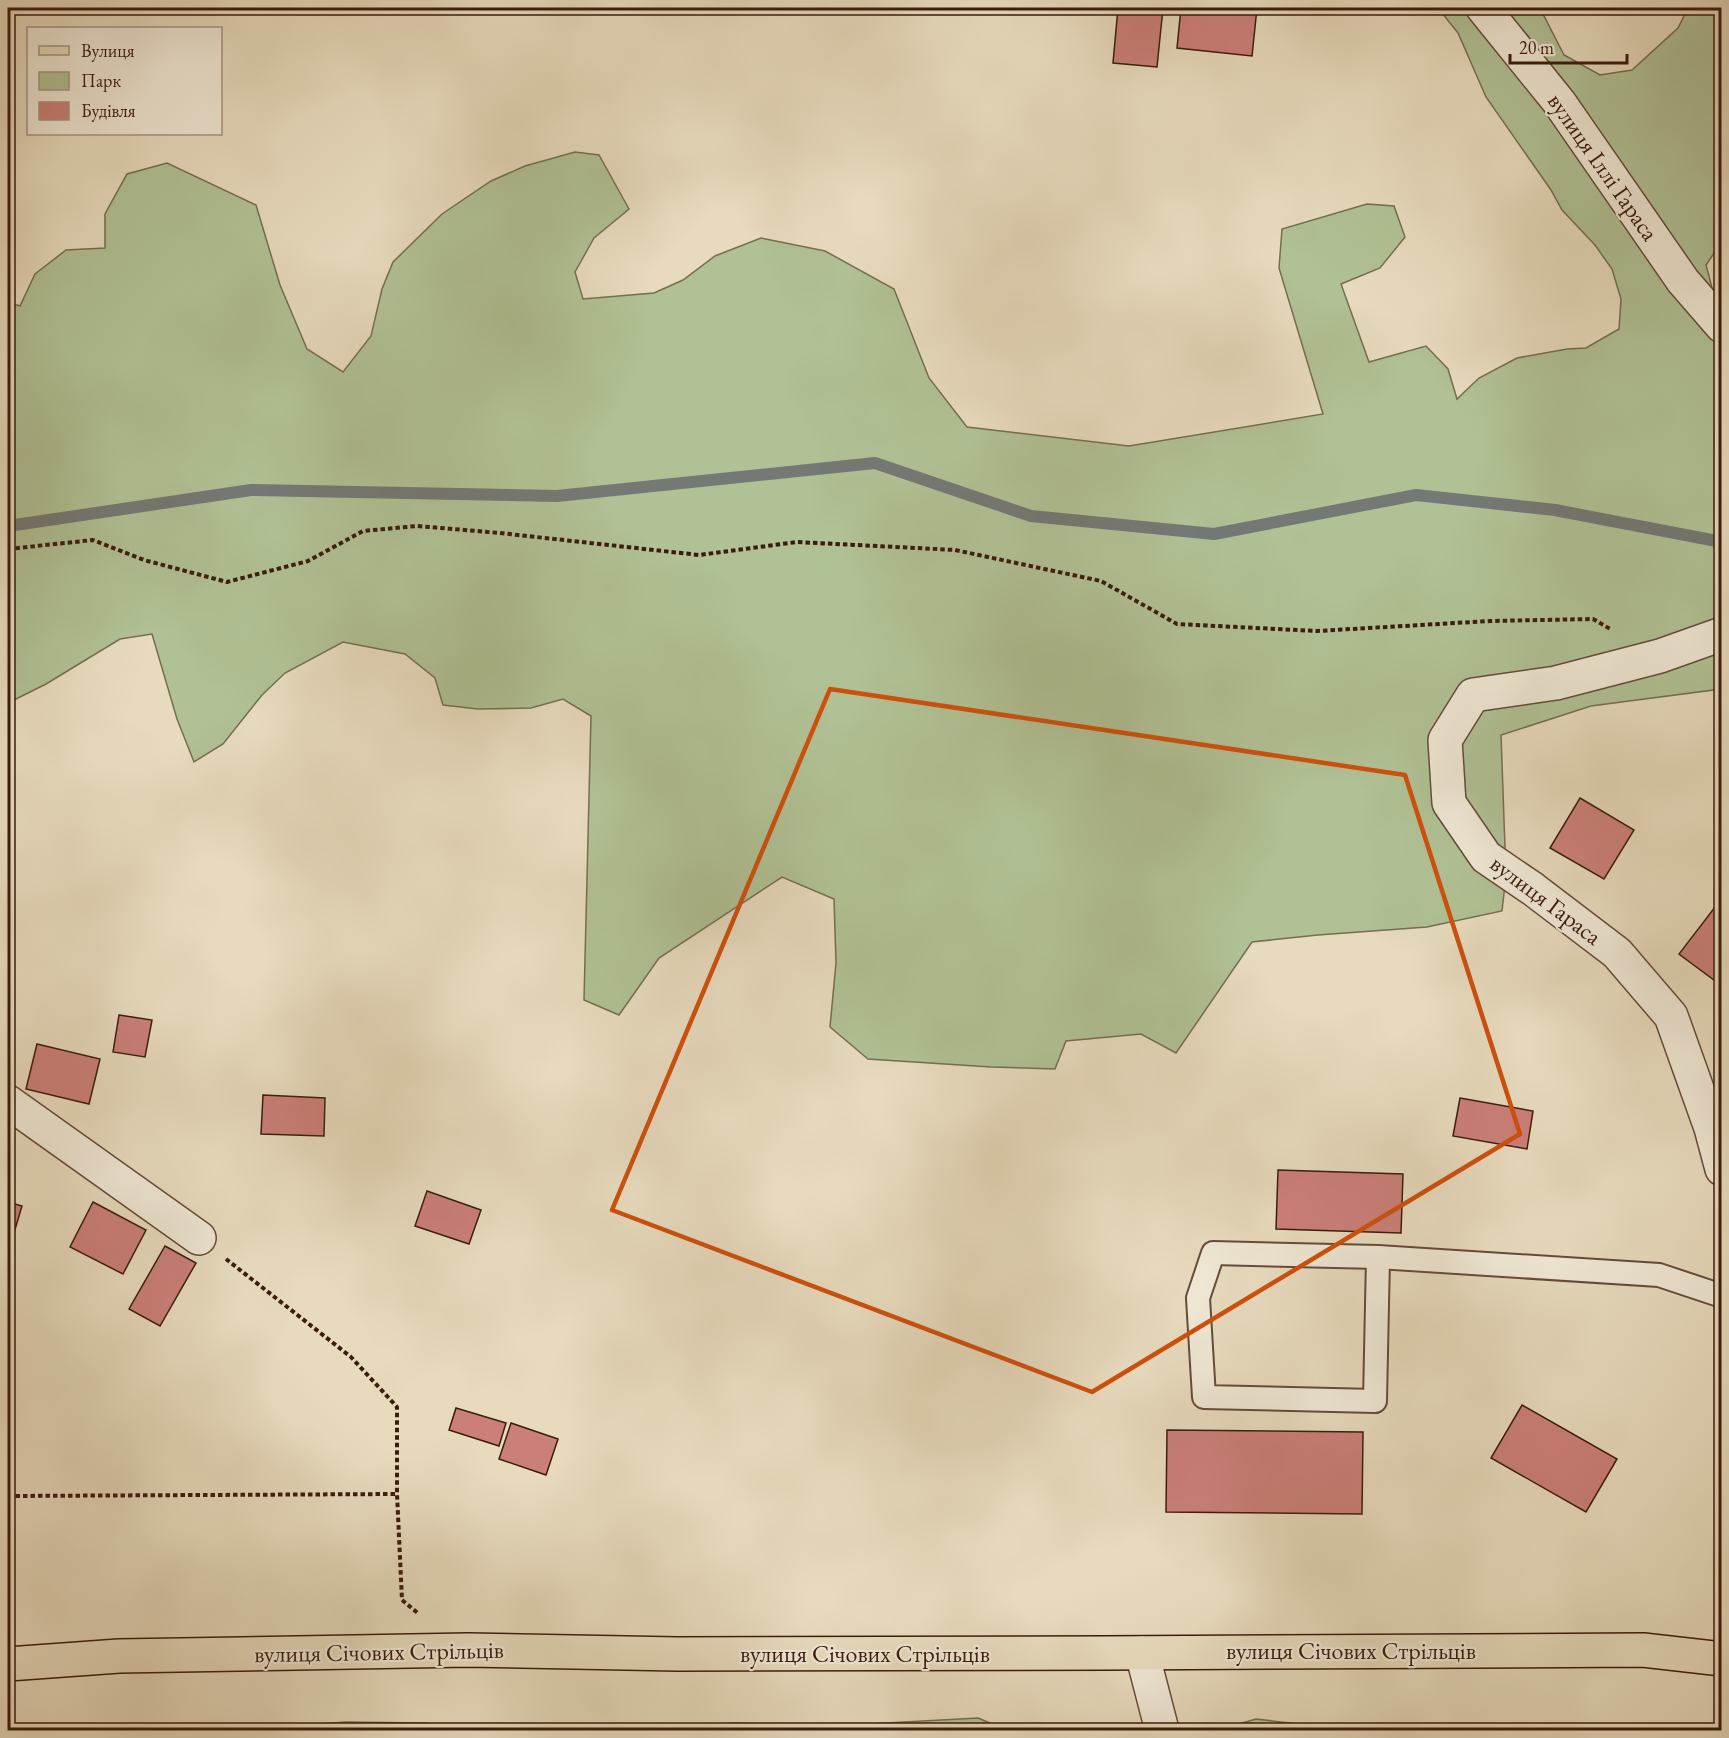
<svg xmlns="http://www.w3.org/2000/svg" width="1729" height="1738" font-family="'EB Garamond',serif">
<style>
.green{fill:#b0c195;stroke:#756e51;stroke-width:1.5}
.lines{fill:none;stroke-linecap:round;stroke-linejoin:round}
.stream{stroke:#747975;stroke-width:12}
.building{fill:#cb7f79;stroke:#3a1b0d;stroke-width:1.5}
.lane-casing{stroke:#654b39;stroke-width:26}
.street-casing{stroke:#654b39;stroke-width:36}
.primary-casing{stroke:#3a1b0d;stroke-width:36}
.path{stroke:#3a1b0d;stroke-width:4;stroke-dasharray:4.5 3;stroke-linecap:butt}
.lane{stroke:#efe7d4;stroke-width:22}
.street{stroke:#efe7d4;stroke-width:33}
.primary{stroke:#e7dabd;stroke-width:33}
.marked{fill:none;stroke:#ce500c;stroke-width:4.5;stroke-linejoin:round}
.labels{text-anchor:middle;stroke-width:4.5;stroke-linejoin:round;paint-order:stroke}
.street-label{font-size:24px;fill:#3a1b0d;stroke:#efe7d4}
</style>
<rect width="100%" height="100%" fill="#e7dabd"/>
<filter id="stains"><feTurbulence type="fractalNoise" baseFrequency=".00333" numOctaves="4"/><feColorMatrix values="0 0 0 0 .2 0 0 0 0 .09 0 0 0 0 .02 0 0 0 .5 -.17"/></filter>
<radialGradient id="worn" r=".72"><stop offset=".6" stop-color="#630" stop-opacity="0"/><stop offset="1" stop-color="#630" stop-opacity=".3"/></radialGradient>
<g class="green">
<polygon points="1438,8 1537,8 1544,16 1564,55 1600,75 1632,70 1678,28 1688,8 1721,8 1721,243 1706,265 1722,326 1721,689 1591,706 1501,735 1506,876 1502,911 1427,927 1318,935 1252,942 1176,1053 1141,1034 1066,1041 1055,1069 991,1067 868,1059 830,1027 836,963 834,899 782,877 659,958 619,1015 584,1000 591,716 563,699 531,708 478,709 443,705 435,678 405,654 343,642 285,673 262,695 223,744 194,762 177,719 152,634 120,639 46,684 8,703 8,302 20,306 35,274 66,250 105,248 105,214 127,174 167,163 256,205 280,285 307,349 343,372 371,336 382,289 393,262 442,214 491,181 525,166 575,152 599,155 629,209 594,238 575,272 583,299 654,293 683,280 715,256 761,238 825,251 894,289 929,378 967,427 1129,446 1323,414 1279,268 1282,229 1367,204 1394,206 1405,237 1380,268 1341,284 1369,362 1426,346 1448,369 1457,399 1479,378 1517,358 1567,349 1586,348 1619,329 1621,299 1612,269 1595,245 1562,210 1551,190 1486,97 1458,33"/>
<polygon points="978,1718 1007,1730 678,1730 732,1723 830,1726"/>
<polygon points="1256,1719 1333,1728 1464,1729 1512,1726 1511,1730 1218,1730"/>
<polygon points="346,1722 424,1723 493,1730 270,1730 293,1726"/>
</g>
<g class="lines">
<polyline class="stream" points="8,526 251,490 557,496 875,463 1031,516 1214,534 1416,495 1555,510 1722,542"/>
</g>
<g class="building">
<polygon points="1118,8 1163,8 1157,67 1113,63"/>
<polygon points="1181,8 1257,8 1252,56 1177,48"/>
<polygon points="1580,798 1634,830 1604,879 1550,848"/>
<polygon points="1722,898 1722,986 1679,954"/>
<polygon points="119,1015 152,1020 145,1057 113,1052"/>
<polygon points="37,1044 100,1059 89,1104 26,1089"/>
<polygon points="263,1095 325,1098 324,1136 261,1134"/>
<polygon points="1460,1098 1533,1111 1527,1149 1453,1136"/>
<polygon points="1278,1170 1403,1174 1401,1233 1276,1229"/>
<polygon points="427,1191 481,1210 469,1244 415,1226"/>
<polygon points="8,1202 22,1206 8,1253"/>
<polygon points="93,1202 146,1230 123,1274 70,1247"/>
<polygon points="165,1246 196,1263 160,1326 129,1309"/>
<polygon points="1522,1405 1617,1459 1586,1512 1491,1458"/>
<polygon points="456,1408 506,1423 499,1446 449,1430"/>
<polygon points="511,1423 558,1439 546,1475 499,1459"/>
<polygon points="1167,1430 1363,1432 1362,1514 1166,1512"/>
</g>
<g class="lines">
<g class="lane-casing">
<polyline id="lane" points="1378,1257 1375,1401 1204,1397 1198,1298 1213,1253 1378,1257 1659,1275 1722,1296"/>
</g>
<g class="street-casing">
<g id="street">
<polyline points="1483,8 1559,102 1683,281 1722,326"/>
<polyline points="1722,634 1660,656 1556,683 1473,695 1445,740 1449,803 1486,857 1533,889 1617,953 1671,1016 1711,1128 1722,1169"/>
<polyline points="8,1102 199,1238"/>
<polyline points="1142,1653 1162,1730"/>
</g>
</g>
<g class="primary-casing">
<polyline id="primary" points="8,1664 119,1656 468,1650 677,1654 1105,1653 1643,1650 1722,1659"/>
</g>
<g class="path">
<polyline points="8,549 93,540 144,560 227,582 308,561 363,531 417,526 500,533 699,555 797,542 955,550 1101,581 1177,624 1317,631 1490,621 1593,619 1612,630"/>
<polyline points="226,1259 351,1357 397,1407 397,1494 402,1600 419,1614"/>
<polyline points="8,1496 397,1494"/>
</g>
<use href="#lane" class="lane"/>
<use href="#street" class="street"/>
<use href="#primary" class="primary"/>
</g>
<path class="marked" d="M 830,689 L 1405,775 L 1520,1134 L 1092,1392 L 612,1210 Z"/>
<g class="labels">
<g class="street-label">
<text transform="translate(1603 167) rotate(55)" y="8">вулиця Іллі Гараса</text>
<text transform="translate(1546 900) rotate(37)" y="8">вулиця Гараса</text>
<text x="1351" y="1659">вулиця Січових Стрільців</text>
<text transform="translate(379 1652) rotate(-1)" y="8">вулиця Січових Стрільців</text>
<text x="865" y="1662">вулиця Січових Стрільців</text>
</g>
</g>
<rect width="1729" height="1738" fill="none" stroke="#e7dabd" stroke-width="30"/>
<rect x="9" y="9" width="1711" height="1720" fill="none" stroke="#3a1b0d" stroke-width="3"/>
<rect x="15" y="15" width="1699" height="1708" fill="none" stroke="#3a1b0d" stroke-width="1.5"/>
<rect x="27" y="27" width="195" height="108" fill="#efe7d4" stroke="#a79584" stroke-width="1.5"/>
<rect x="39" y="46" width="30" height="9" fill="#e7dabd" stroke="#a79584" stroke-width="1.5"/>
<text x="81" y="57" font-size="18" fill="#3a1b0d">Вулиця</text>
<rect x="39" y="72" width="30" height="18" fill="#b0c195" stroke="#a79584" stroke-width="1.5"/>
<text x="81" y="87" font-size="18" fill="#3a1b0d">Парк</text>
<rect x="39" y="102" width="30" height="18" fill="#cb7f79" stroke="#a79584" stroke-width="1.5"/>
<text x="81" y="117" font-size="18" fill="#3a1b0d">Будівля</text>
<path d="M1510 54v9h117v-9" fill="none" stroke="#3a1b0d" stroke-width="3"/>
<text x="1519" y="54" font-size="18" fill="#3a1b0d" stroke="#efe7d4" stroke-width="4.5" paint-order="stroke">20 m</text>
<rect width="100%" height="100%" filter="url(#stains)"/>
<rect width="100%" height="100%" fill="url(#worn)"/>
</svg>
